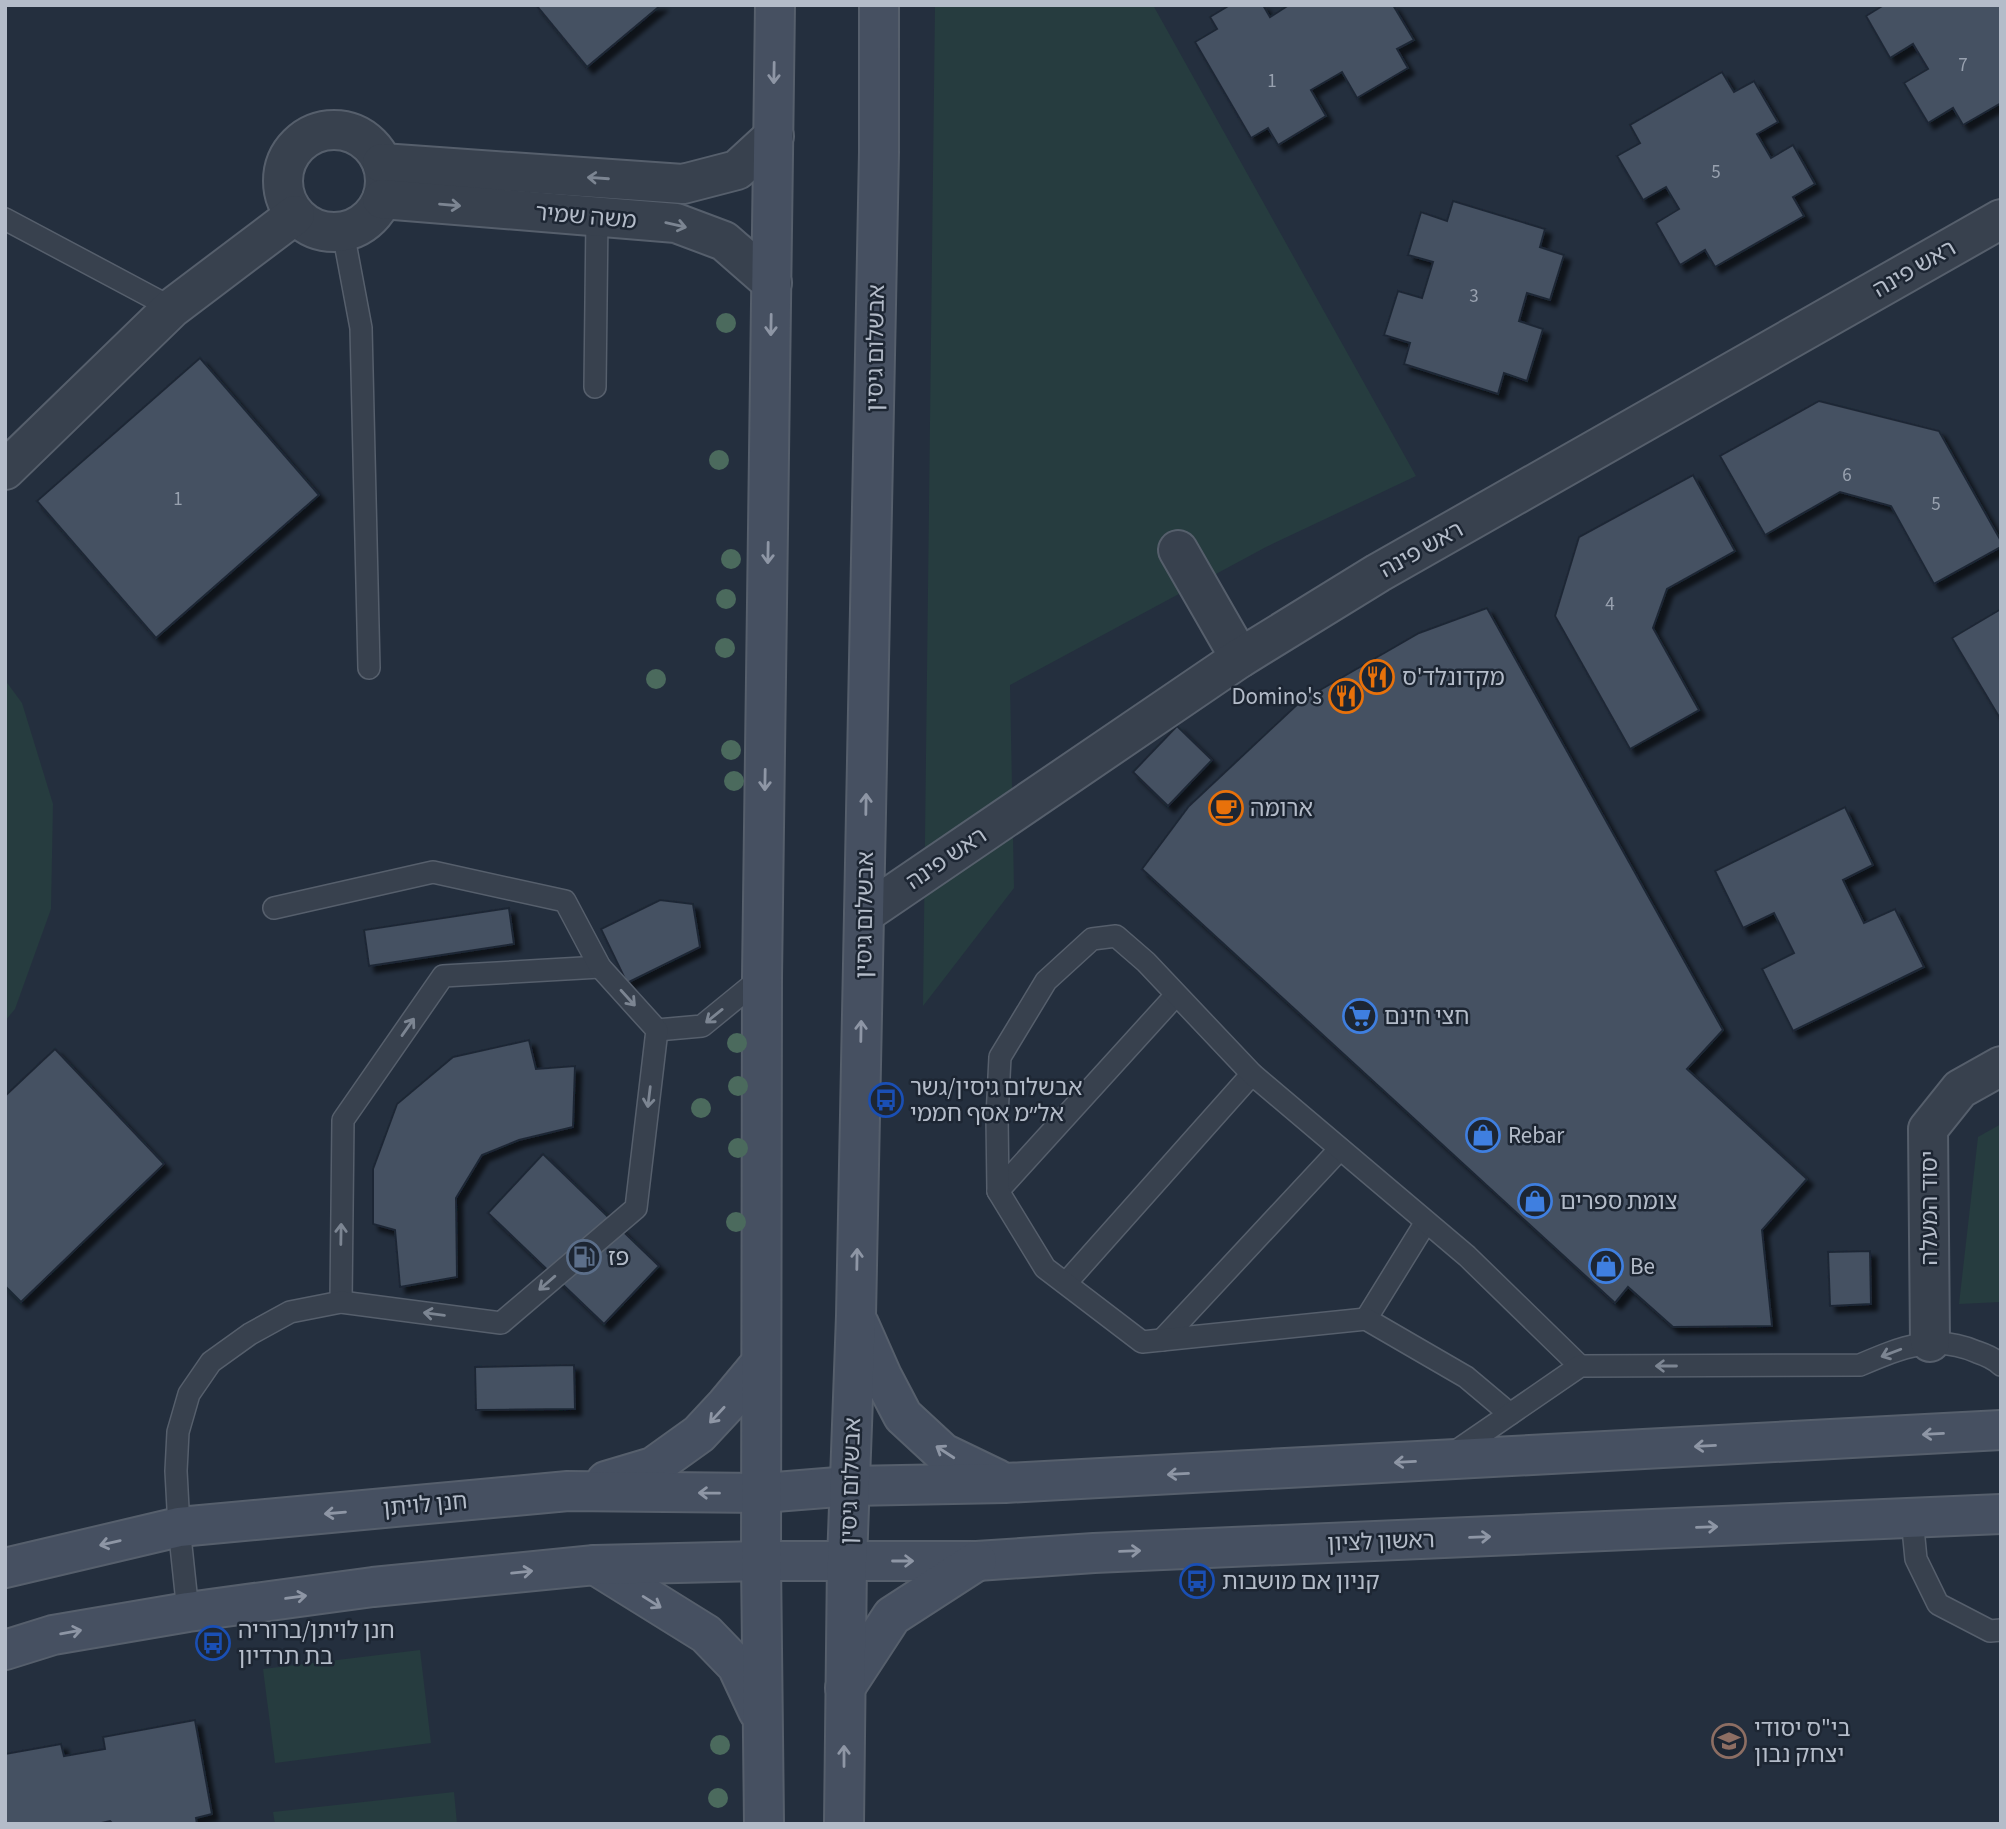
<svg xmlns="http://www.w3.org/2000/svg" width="2006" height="1829" font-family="'Source Sans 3','Noto Sans Hebrew',sans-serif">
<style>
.green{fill:#263c3f}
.building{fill:#455162;stroke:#1f2835;stroke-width:2;filter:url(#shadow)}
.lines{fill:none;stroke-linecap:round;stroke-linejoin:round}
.lane-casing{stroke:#565f6c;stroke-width:24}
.street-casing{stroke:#565f6c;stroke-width:42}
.secondary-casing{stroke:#565f6c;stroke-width:42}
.lane{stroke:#38414e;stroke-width:21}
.street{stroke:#38414e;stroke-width:38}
.secondary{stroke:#465061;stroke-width:38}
.tree{fill:#4b6a5d}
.oneway{stroke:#8e96a5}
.oneway2{stroke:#7c8592}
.labels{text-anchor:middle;stroke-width:5;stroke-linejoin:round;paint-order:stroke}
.number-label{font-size:19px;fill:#98a1af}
.street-label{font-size:23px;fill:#b4bcc9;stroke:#1d2633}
.poi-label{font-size:23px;fill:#b4bcc9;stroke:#1d2633;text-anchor:start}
</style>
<defs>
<filter id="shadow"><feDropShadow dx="6" dy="6" stdDeviation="2" flood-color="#0009"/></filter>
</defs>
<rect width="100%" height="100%" fill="#242f3e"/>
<g class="green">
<polygon points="935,5 1153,5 1416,476 1266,547 1010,685 1014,888 923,1006"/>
<polygon points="5,680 22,703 53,804 51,909 15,1009 5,1021"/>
<polygon points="2001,1124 2001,1302 1959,1304 1978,1137"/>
<polygon points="420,1650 431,1743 275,1763 263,1669"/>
<polygon points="454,1792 457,1824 275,1824 273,1812"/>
</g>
<g class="building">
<polygon points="536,5 661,5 587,67"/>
<polygon points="1230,5 1263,5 1270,17 1289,5 1393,5 1414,40 1397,49 1408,68 1357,98 1342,72 1311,90 1326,116 1278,145 1268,128 1251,138 1195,42 1217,29 1210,17"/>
<polygon points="1884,5 2001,5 2001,103 1963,125 1953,108 1928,123 1904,83 1928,69 1913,44 1890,58 1866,16"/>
<polygon points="1722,72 1734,92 1754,81 1778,122 1757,134 1771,158 1793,145 1815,184 1793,197 1804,216 1715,267 1705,250 1680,265 1656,223 1679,209 1666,187 1643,200 1617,156 1640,143 1630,125"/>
<polygon points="1453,201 1545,229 1540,247 1564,255 1550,300 1527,293 1519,321 1543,329 1527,381 1504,373 1498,394 1404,364 1410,343 1384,335 1398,291 1422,298 1433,262 1408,255 1421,212 1447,221"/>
<polygon points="200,358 319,495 156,638 37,501"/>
<polygon points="1819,401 1939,431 2001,541 2001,547 1934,584 1891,506 1840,492 1765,535 1720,456"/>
<polygon points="1693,475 1735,551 1667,589 1653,628 1699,710 1630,749 1555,616 1579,537"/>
<polygon points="1487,608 1723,1030 1687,1069 1807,1179 1762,1230 1772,1326 1673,1327 1628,1287 1615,1303 1142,869 1189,806 1301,701 1419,633"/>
<polygon points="2001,609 2001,720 1952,638"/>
<polygon points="1177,726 1212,760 1168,806 1133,772"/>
<polygon points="1845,807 1873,865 1843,880 1864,923 1895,909 1924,967 1793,1031 1762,969 1794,953 1774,913 1743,928 1715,871"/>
<polygon points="660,900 693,904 700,947 627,983 601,929"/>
<polygon points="509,908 514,944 369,966 364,930"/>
<polygon points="529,1040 536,1069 575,1066 573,1127 519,1140 482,1155 456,1198 457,1277 400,1287 395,1230 373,1224 373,1169 397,1104 453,1057"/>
<polygon points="55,1049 164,1164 21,1302 5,1286 5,1096"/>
<polygon points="543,1154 659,1266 604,1324 488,1213"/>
<polygon points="1870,1251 1871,1304 1830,1306 1828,1252"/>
<polygon points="574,1365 575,1409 476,1410 475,1367"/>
<polygon points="195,1720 212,1814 196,1818 197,1824 113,1824 110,1821 97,1824 5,1824 5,1754 61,1744 64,1756 105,1749 103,1737"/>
</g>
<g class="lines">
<g class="lane-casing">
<g id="lane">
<polyline points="5,219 172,308"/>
<polyline points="343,232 361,328 369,668"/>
<polyline points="595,387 597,217"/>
<polyline points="657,1030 702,1026 762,977"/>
<polyline points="998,1191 1176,995"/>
<polyline points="1066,1283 1252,1074"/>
<polyline points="341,1302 343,1120 443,976 600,967"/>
<polyline points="1366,1319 1426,1222"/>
<polyline points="1162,1340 1340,1149"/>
<polyline points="1510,1414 1466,1377 1366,1319 1142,1342 1045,1268 998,1191 997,1117 1000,1057 1046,981 1092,939 1116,936 1146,962 1252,1074 1467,1256 1580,1366"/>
<path d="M 1452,1454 L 1580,1366 L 1860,1365 C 1900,1348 1934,1333 1977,1352 C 1986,1355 1994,1358 2001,1365"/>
<polyline points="1912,1518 1916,1559 1938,1604 1990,1631 2001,1630"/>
<polyline points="188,1612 179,1527 176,1471 178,1432 189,1394 211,1362 250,1334 290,1312 341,1302 501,1323 636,1208 657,1030 600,967 565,901 433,872 274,908"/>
</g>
</g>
<g class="street-casing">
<g id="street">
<circle cx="334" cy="181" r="51"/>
<polyline points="382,163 683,184 737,170 774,136"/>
<polyline points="382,199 676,223 724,241 772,283"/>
<polyline points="5,470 172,308 295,215"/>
<polyline points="1178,550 1240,658"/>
<polyline points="864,914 1240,658 1378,573 2001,219"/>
<polyline points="1930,1342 1928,1129 1960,1089 2001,1066"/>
</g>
</g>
<g class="secondary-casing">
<g id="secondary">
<polyline points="859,1324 882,1376 903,1416 943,1453 997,1479"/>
<polyline points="606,1481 653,1467 699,1434 726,1405 761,1363"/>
<polyline points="595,1565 706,1634 737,1666 758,1711"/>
<polyline points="5,1568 179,1527 568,1491 762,1493 850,1486 1005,1483 2001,1430"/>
<polyline points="5,1650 53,1635 188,1612 373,1587 595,1565 761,1561 977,1561 1094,1553 2001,1514"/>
<polyline points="845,1688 892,1616 977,1561"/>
<polyline points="764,1824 761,1561 762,977 775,5"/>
<polyline points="844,1824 847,1561 856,1316 864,914 879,152 879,5"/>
</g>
</g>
<use href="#lane" class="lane"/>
<use href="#street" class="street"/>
<use href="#secondary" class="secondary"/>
</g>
<g class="tree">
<circle cx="726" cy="323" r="10"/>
<circle cx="719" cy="460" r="10"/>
<circle cx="731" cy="559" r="10"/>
<circle cx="726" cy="599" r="10"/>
<circle cx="725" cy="648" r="10"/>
<circle cx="656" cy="679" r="10"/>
<circle cx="731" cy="750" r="10"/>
<circle cx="734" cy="781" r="10"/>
<circle cx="737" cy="1043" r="10"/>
<circle cx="738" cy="1086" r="10"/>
<circle cx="701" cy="1108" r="10"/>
<circle cx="738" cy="1148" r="10"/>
<circle cx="736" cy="1222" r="10"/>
<circle cx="720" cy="1745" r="10"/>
<circle cx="718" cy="1798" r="10"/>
</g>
<defs><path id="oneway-shaft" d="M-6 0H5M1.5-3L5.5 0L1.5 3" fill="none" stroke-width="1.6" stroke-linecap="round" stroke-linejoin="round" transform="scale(1.75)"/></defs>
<g class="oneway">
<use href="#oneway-shaft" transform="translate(774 73) rotate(91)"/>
<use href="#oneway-shaft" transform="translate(771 325) rotate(91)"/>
<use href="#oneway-shaft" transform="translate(768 553) rotate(91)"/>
<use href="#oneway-shaft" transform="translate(765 780) rotate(91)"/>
<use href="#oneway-shaft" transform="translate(866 804) rotate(-89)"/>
<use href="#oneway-shaft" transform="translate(861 1031) rotate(-89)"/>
<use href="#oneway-shaft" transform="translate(857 1259) rotate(-89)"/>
<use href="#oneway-shaft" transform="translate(717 1415) rotate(133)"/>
<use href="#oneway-shaft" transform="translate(1933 1434) rotate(177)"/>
<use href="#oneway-shaft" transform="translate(1705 1446) rotate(177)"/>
<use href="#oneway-shaft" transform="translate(945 1452) rotate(-147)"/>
<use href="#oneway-shaft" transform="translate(1405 1462) rotate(177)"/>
<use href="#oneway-shaft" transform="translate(1178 1474) rotate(177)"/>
<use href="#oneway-shaft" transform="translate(709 1493) rotate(-179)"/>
<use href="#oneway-shaft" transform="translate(335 1513) rotate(175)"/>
<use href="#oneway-shaft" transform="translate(1707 1527) rotate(-2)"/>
<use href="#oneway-shaft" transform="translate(1480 1537) rotate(-2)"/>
<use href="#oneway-shaft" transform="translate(110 1543) rotate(167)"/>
<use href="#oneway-shaft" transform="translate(1130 1551) rotate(-2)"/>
<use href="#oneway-shaft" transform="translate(903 1561)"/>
<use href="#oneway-shaft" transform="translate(522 1572) rotate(-6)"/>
<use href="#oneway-shaft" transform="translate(296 1597) rotate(-8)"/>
<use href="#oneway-shaft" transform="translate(652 1602) rotate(32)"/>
<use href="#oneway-shaft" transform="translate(71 1632) rotate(-10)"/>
<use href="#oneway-shaft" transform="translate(844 1756) rotate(-90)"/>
</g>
<g class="oneway2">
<use href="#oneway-shaft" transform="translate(598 178) rotate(-176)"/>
<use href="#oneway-shaft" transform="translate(450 205) rotate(5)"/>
<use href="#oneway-shaft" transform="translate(676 225) rotate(13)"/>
<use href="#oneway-shaft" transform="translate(628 998) rotate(48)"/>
<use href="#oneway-shaft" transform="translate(714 1016) rotate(141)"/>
<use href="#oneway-shaft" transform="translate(408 1027) rotate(-55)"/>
<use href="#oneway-shaft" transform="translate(649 1097) rotate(97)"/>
<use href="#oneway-shaft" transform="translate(341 1234) rotate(-89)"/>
<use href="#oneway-shaft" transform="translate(547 1283) rotate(139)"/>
<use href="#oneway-shaft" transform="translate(434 1314) rotate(-173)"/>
<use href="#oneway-shaft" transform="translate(1891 1353) rotate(159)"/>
<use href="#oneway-shaft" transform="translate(1666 1366) rotate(180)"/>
</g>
<defs>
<g id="restaurant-ring" transform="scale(1.75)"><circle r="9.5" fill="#1d2633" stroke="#e8710a" stroke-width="1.5"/><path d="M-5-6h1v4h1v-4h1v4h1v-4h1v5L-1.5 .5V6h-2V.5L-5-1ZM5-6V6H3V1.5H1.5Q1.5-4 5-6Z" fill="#e8710a"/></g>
<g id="cafe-ring" transform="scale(1.75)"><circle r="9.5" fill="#1d2633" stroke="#e8710a" stroke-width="1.5"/><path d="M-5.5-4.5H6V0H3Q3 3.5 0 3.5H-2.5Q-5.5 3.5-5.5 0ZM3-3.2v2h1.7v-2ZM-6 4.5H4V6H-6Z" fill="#e8710a"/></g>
<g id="supermarket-ring" transform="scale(1.75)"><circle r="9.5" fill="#1d2633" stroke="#3f7fe0" stroke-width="1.5"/><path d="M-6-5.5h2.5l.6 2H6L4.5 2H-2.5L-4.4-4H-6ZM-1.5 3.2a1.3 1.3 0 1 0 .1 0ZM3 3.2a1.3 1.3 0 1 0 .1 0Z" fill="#3f7fe0"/></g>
<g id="bus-ring" transform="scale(1.75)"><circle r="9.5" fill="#1d2633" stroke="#1a4fb4" stroke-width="1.5"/><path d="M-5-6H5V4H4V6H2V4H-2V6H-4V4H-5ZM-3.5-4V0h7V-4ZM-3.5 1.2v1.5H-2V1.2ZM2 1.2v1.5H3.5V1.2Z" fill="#1a4fb4"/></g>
<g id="shop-ring" transform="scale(1.75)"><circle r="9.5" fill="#1d2633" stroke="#3f7fe0" stroke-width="1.5"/><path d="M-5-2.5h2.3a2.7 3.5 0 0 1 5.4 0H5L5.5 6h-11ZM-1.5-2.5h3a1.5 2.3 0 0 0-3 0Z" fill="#3f7fe0"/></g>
<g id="fuel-ring" transform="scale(1.75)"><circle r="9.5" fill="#1d2633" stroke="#5c6f8a" stroke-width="1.5"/><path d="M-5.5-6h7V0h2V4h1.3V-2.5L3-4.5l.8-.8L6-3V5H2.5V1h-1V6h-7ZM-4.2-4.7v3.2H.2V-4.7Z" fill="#5c6f8a"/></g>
<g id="school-ring" transform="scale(1.75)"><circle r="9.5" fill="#1d2633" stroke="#8d6e63" stroke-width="1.5"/><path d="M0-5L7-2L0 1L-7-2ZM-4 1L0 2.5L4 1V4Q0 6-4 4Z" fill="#8d6e63"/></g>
</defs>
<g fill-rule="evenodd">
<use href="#restaurant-ring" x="1377" y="677"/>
<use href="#restaurant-ring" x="1346" y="696"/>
<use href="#cafe-ring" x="1226" y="808"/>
<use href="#supermarket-ring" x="1360" y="1016"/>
<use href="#bus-ring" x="886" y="1100"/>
<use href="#shop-ring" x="1483" y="1135"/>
<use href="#shop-ring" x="1535" y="1201"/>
<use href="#fuel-ring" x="584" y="1257"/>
<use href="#shop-ring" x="1606" y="1266"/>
<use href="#bus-ring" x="1197" y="1581"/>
<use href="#bus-ring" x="213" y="1643"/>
<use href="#school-ring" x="1729" y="1741"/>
</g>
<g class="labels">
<g class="number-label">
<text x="1963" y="71">7</text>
<text x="1272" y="87">1</text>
<text x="1716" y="178">5</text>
<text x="1474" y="302">3</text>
<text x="1847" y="481">6</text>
<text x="178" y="505">1</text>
<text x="1936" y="510">5</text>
<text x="1610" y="610">4</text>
</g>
<g class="street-label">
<text transform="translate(586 216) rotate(5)" y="8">משה שמיר</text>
<text transform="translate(1914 268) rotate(-30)" y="8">ראש פינה</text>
<text transform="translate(875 348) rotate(-89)" y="8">אבשלום גיסין</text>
<text transform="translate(1421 549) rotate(-29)" y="8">ראש פינה</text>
<text transform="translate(946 858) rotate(-34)" y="8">ראש פינה</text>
<text transform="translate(864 915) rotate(-89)" y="8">אבשלום גיסין</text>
<text transform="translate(1929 1208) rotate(-90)" y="8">יסוד המעלה</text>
<text transform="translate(850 1481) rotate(-88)" y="8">אבשלום גיסין</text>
<text transform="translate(425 1504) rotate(-5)" y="8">חנן לויתן</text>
<text transform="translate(1381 1541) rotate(-2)" y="8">ראשון לציון</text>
</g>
<g class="poi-label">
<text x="1402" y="685">מקדונלד'ס</text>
<text x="1322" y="704" text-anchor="end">Domino's</text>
<text x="1250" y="816">ארומה</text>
<text x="1384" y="1024">חצי חינם</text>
<text x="910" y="1095">אבשלום גיסין/גשר<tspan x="910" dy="26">אל״מ אסף חממי</tspan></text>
<text x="1508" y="1143">Rebar</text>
<text x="1560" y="1209">צומת ספרים</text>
<text x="608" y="1265">פז</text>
<text x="1630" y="1274">Be</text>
<text x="1222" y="1589">קניון אם מושבות</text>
<text x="238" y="1638">חנן לויתן/ברוריה<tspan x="238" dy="26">בת תרדיון</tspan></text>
<text x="1754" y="1736">בי"ס יסודי<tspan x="1754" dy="26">יצחק נבון</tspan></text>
</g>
</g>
<rect width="2006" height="1829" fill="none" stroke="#b4bcc9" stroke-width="14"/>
</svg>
